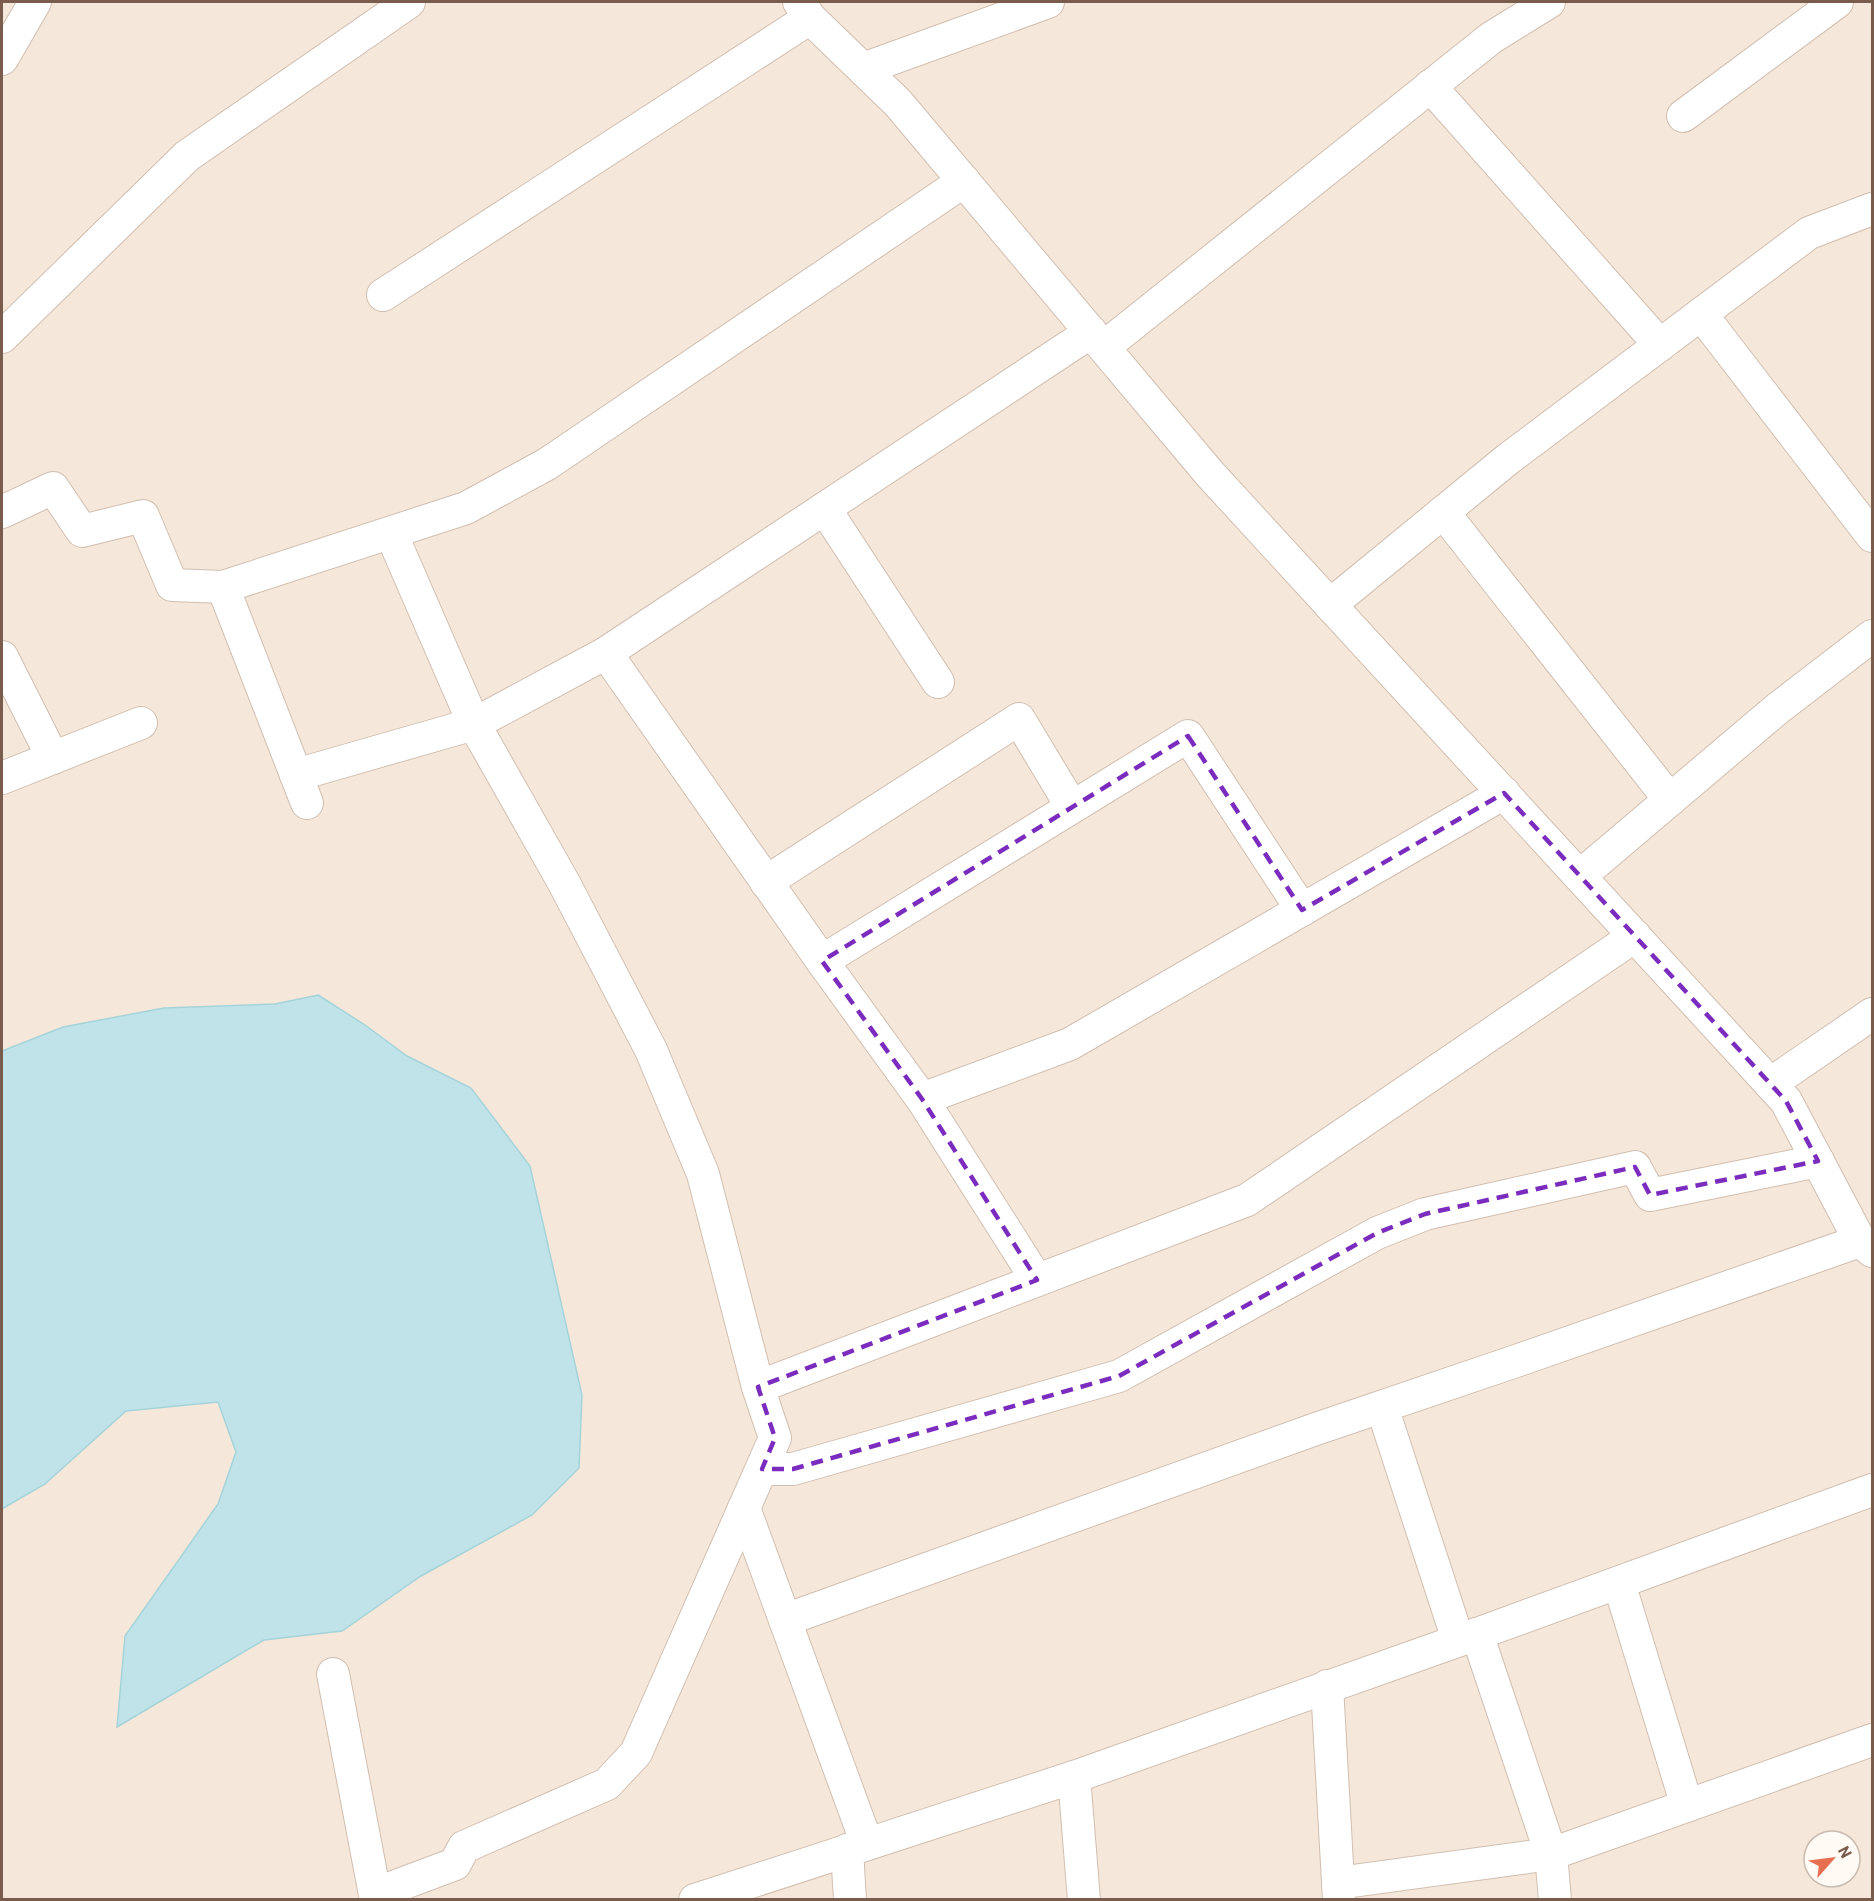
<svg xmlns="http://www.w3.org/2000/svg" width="1874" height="1901" font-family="Barlow,sans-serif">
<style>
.residential{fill:#f5e8da;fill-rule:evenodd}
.water{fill:#bfe3e8;stroke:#a5d3da;stroke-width:1.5}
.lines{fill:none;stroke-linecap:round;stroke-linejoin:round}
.street-casing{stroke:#d1beb0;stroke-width:34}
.street{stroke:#fff;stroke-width:32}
.marked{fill:none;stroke:#7b2cbf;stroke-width:4.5;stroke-dasharray:12 8;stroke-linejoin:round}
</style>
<rect width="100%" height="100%" fill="#fdf6ec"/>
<path class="residential" d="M 2,2 L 1872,2 L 1872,1899 L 2,1900 ZM 1814,1841 L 1850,1841 L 1850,1877 L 1814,1877 Z"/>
<polygon class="water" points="318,995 365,1025 407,1056 471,1088 530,1166 582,1395 579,1468 532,1515 421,1576 342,1631 264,1640 117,1727 125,1636 218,1504 236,1452 218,1402 126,1411 45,1484 2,1509 2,1051 63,1027 164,1008 275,1004"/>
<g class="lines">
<g class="street-casing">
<g id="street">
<polyline points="799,2 810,18 898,103 1210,474 1786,1101 1860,1241 1872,1251"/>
<polyline points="2,59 35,2"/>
<polyline points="863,69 1048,2"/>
<polyline points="1430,86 1660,345"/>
<polyline points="1683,116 1837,2"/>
<polyline points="383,295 810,18"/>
<polyline points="1701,314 1872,536"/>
<polyline points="2,337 187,156 409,2"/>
<polyline points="1104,347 1491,38 1549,2"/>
<polyline points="825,509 938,682"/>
<polyline points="2,512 53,488 82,531 143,516 172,585 223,587 466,508 547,464 964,181"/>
<polyline points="1443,512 1670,800"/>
<polyline points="223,587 307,803"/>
<polyline points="1330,605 1508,459 1809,233 1872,209"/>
<polyline points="2,657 53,758"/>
<polyline points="296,775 474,724 606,653"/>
<polyline points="2,778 141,723"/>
<polyline points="1580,876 1777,709 1872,636"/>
<polyline points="766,882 1019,719 1072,807"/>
<polyline points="822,961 1188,736 1302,910"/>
<polyline points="1770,1084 1872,1014"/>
<polyline points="922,1099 1070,1044 1504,793"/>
<polyline points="1037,1280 922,1099 822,961 606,653 1091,332"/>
<polyline points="758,1387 1247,1200 1635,936"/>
<polyline points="1382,1407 1458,1640"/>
<polyline points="762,1469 793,1469 1119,1376 1377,1233 1425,1214 1635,1167 1650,1195 1818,1161"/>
<polyline points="744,1508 867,1844"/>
<polyline points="1619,1583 1687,1806"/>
<polyline points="785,1620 1313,1430 1519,1360 1860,1241"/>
<polyline points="1477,1634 1551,1854 1555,1900"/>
<polyline points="333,1674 376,1900"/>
<polyline points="1327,1686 1339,1900"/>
<polyline points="1074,1777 1084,1900"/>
<polyline points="847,1850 850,1900"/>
<polyline points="1338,1883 1551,1854 1872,1740"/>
<polyline points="375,1894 455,1864 464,1847 607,1784 636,1753 775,1438 758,1387 703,1174 651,1050 564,883 474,724 391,533"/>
<polyline points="695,1900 1074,1777 1477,1634 1872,1490"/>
</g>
</g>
<use href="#street" class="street"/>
</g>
<path class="marked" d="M 1188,736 L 1302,910 L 1504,793 L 1786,1101 L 1818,1161 L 1650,1195 L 1635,1167 L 1425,1214 L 1377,1233 L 1119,1376 L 793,1469 L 762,1469 L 775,1438 L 758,1387 L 1037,1280 L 922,1099 L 822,961 Z"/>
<rect width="1874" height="1901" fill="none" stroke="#7a5c4d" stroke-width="6"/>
<g transform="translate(1832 1859) rotate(62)"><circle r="28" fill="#fffaf3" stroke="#cabbb1" stroke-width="1.5"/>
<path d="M0-4.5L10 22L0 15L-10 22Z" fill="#e76f51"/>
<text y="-9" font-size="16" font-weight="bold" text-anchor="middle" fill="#7a5c4d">N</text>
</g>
</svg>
